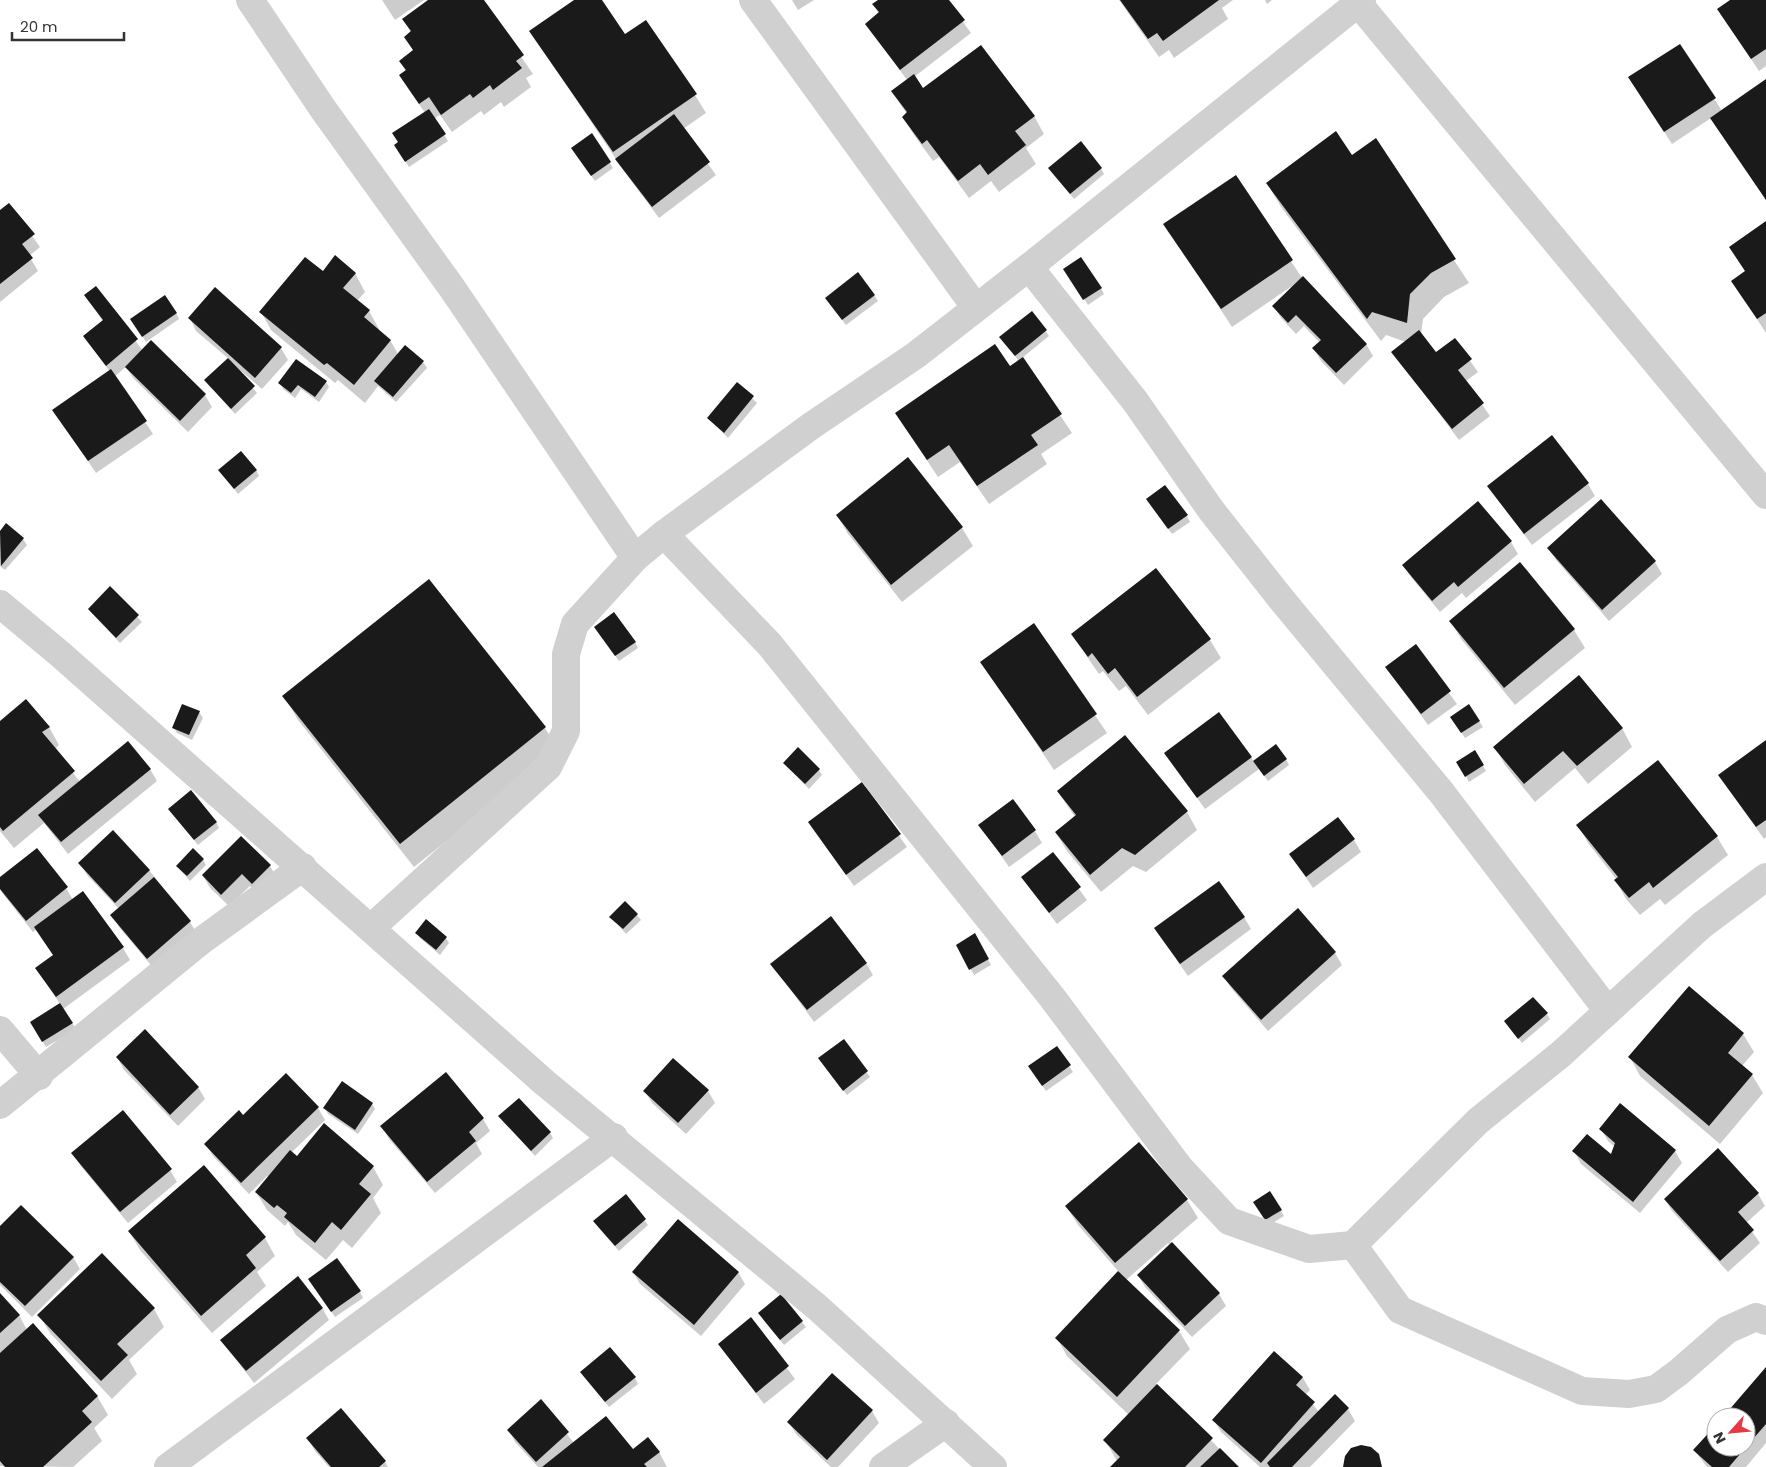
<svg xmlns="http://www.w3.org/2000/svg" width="1766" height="1467" font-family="Poppins,sans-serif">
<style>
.shadow{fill:#0003}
.building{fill:#1a1a1a}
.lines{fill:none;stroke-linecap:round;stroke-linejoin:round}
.street{stroke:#d0d0d0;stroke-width:28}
</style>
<rect width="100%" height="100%" fill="#fff"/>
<g class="shadow">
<polygon points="382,0 424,0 395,20"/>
<polygon points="431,0 482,0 533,74 526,78 531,87 504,107 501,102 484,115 481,111 452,132 440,115 434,119 448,141 409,167 399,151 425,113 400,76 406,72 400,61 414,51 411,33 404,20"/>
<polygon points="576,0 600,0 625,36 695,95 706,113 683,129 716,175 659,218 624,171 531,32"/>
<polygon points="792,0 814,0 798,10"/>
<polygon points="880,0 947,0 971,33 914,77 923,90 1034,116 1044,134 1026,148 1036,164 999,192 991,181 969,198 939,157 933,161 914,135 903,117 907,114 892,92 907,80 866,24 879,14 874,5"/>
<polygon points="1119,0 1233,0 1222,8 1228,19 1174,58 1169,50 1159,57"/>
<polygon points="1265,0 1272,0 1267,4"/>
<polygon points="1733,0 1766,0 1766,66 1759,71 1726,21"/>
<polygon points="1680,45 1722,111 1766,81 1766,200 1711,118 1672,144 1637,90"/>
<polygon points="592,135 613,168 595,181 576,154"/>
<polygon points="1375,139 1469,283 1444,297 1423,319 1421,335 1436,354 1455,340 1478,372 1466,381 1490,416 1459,440 1393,352 1406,342 1386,335 1381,341 1281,207 1267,183 1352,157"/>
<polygon points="1101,169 1104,174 1074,199 1053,173"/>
<polygon points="1235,176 1302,278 1366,344 1373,356 1344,385 1321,361 1314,349 1320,343 1304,326 1296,334 1281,318 1274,306 1292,286 1232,327 1165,224"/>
<polygon points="9,204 40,247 29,256 38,271 0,302 0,212"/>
<polygon points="1766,222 1766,333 1732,281 1746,272 1730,247"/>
<polygon points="323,272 355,273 365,292 357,301 369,311 379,329 378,331 390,340 398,354 405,346 423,362 427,368 396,402 378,386 365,403 338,380 335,383 271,330 261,312"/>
<polygon points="1068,275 1101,288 1104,294 1088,305"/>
<polygon points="96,287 143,351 205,395 212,407 188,432 134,379 126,367 115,376 153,434 96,473 54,411 110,372 84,336 103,321 85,296"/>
<polygon points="874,295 878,301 846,325 830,304"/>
<polygon points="1032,312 1049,336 1022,358 1072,433 1041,454 1047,464 989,504 960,462 938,477 896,414 1009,368 1019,361 1004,343"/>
<polygon points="176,313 179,319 146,342 135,325"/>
<polygon points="190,318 281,348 288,360 262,389 240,370 239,371 257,393 235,414 206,381 229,359 196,331"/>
<polygon points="326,382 329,387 319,402 301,389 295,398 283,389 280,383"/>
<polygon points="737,384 757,403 728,438 709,418"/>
<polygon points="908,459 962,528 973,546 902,602 848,534 837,515"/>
<polygon points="219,470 256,470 259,476 238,494"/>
<polygon points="1588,484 1595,496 1532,545 1488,486"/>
<polygon points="1601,501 1655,562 1662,574 1609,621 1556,560 1549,548"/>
<polygon points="1478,503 1511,542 1518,554 1466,598 1462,593 1440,612 1411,577 1404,565"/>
<polygon points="1151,505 1187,516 1190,522 1172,534"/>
<polygon points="6,525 23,539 27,545 5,570 0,566 0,533"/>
<polygon points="1520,564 1574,630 1585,648 1515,705 1461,639 1451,621"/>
<polygon points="1156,570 1210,640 1221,658 1148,715 1126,686 1119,691 1103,671 1099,674 1072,635"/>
<polygon points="110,588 142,622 120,643 89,610"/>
<polygon points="1034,625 1107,733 1054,770 982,662"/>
<polygon points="599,633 635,642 638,648 619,661"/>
<polygon points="1415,646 1457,704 1428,725 1387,668"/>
<polygon points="284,696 545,728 559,751 414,867 298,720"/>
<polygon points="199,712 203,718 192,740 177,733 174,728"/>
<polygon points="1479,721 1483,727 1465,738 1455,723"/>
<polygon points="0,722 49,727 59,745 55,749 80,782 150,769 157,781 68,854 44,823 14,848 0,831"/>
<polygon points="1622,728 1632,747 1588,784 1575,768 1535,802 1505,765 1495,747"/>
<polygon points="1766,742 1766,837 1764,839 1727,787"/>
<polygon points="1475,752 1486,771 1469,782 1458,762"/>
<polygon points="1166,754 1251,757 1254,762 1286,759 1289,765 1268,781 1259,769 1205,809"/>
<polygon points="1657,761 1717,837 1728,855 1665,905 1660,899 1640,915 1626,899 1616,881 1617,880 1588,843 1578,825"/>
<polygon points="784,763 819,770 822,775 809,789"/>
<polygon points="862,783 907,847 854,886 809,822"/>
<polygon points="1058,792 1187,812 1197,830 1146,872 1133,866 1101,892 1067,851 1056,833 1075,817"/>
<polygon points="173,814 216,822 219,828 198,845"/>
<polygon points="980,825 1035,831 1042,843 1009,867"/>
<polygon points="1354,840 1361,852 1313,888 1291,855"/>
<polygon points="1053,854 1087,900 1057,924 1023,878"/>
<polygon points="203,860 206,865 190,881 177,866"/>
<polygon points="80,863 149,870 190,922 197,934 155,970 119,927 112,915 119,909 87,875"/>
<polygon points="270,866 277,878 259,895 250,886 229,906 210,888 203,876"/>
<polygon points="0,879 66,888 73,900 123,948 130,960 63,1009 76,1029 46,1047 31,1023 60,1004 37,969 54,956 36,930 33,932 3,894 0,889"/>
<polygon points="637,915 641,920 626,934 611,917"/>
<polygon points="1244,917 1251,929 1188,976 1155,929"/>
<polygon points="417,933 446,938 449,943 440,955 420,938"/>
<polygon points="975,935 991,965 974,975 957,945"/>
<polygon points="1335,953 1342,965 1268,1031 1231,988 1224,976"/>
<polygon points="866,963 873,975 814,1022 772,964"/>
<polygon points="1547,1014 1550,1019 1522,1043 1509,1027"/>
<polygon points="1743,1034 1754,1052 1742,1066 1752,1075 1763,1093 1720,1144 1640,1076 1630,1057"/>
<polygon points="843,1041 870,1077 847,1095 823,1064"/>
<polygon points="1057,1048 1073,1072 1046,1091 1033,1072"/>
<polygon points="117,1057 198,1087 205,1099 178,1126 124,1070"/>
<polygon points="286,1075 318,1108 325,1120 291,1153 297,1157 373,1167 383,1185 373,1198 381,1213 352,1248 343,1240 326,1260 296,1235 288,1222 285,1226 267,1210 256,1192 269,1177 267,1176 249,1194 213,1156 206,1144 243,1117"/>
<polygon points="645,1091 708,1091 715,1103 686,1134 652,1103"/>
<polygon points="372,1104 375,1109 358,1134 328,1114 325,1108"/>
<polygon points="500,1117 550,1133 553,1138 535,1156"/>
<polygon points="483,1119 490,1131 476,1143 482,1154 435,1193 389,1139 382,1127"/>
<polygon points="1601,1129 1675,1151 1682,1163 1640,1213 1581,1164 1574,1151 1612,1156 1615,1147 1608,1141"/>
<polygon points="1139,1144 1187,1200 1198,1218 1170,1242 1219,1294 1226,1306 1192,1337 1145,1287 1138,1275 1170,1245 1168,1243 1126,1280 1179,1331 1190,1349 1156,1384 1237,1467 1111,1467 1117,1461 1105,1440 1129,1415 1067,1356 1057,1338 1119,1272 1078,1225 1067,1207"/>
<polygon points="73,1153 170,1170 177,1182 128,1223 80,1165"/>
<polygon points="1270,1193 1284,1216 1269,1225 1255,1203"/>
<polygon points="1758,1194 1765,1206 1746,1223 1760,1243 1728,1272 1672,1211 1665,1199"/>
<polygon points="626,1196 648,1225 619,1251 598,1227"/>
<polygon points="0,1228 73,1257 80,1269 32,1317 0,1285"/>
<polygon points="129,1231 265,1238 275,1256 257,1272 266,1286 212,1333 140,1250"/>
<polygon points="633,1272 738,1272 745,1284 701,1336 640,1284"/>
<polygon points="313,1285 360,1292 363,1298 335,1317"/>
<polygon points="0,1295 19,1315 27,1330 97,1396 108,1415 94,1428 102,1441 73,1467 0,1466"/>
<polygon points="781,1296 806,1327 784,1345 763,1319"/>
<polygon points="322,1308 329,1320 254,1383 222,1341"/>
<polygon points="154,1309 164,1327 129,1360 137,1374 112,1399 50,1333 39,1315"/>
<polygon points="750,1319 795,1379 764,1404 719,1344"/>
<polygon points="1274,1352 1303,1378 1310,1390 1305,1395 1319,1412 1335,1396 1348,1409 1355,1421 1310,1467 1260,1467 1221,1432 1214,1420"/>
<polygon points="1766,1370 1766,1443 1746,1467 1707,1467 1695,1451 1716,1426 1716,1447 1746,1447 1746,1417 1724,1417"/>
<polygon points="585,1377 635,1378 638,1384 609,1407"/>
<polygon points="541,1401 574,1443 659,1452 667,1467 538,1467 515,1442 509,1430"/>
<polygon points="341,1410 385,1462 388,1467 329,1467 315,1451 308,1439"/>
<polygon points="872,1411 879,1423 838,1467 831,1467 796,1434 789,1422"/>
</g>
<g class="building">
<polygon points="428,0 484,0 524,55 516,61 522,68 493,90 490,85 473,98 470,94 441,115 429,97 419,104 399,75 406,70 399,61 413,50 404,37 411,31 402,19"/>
<polygon points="574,0 602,0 625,34 646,20 697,94 613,152 529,31"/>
<polygon points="878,0 949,0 965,20 900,70 865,24 879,12 872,4"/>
<polygon points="1120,0 1219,0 1163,41 1157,33 1148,39"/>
<polygon points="1730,0 1766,0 1766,49 1751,59 1717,9"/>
<polygon points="1680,44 1716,98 1664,132 1628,77"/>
<polygon points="981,45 1035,116 1015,131 1026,145 988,175 980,164 958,181 927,140 922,144 902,117 907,112 891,91 914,74 923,88"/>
<polygon points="1766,79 1766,200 1710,118"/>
<polygon points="429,109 446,134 405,162 394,145 398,142 392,133"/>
<polygon points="674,114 710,162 652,207 615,159"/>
<polygon points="1336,131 1352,155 1376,138 1456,259 1431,273 1410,294 1407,323 1372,312 1367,319 1266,183"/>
<polygon points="592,133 611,162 591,176 571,148"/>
<polygon points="1081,141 1102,168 1070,194 1048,168"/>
<polygon points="1236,175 1293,260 1221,309 1163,224"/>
<polygon points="9,203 35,234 22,244 33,258 0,284 0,210"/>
<polygon points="1766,221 1766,313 1757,319 1731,281 1745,271 1729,247"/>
<polygon points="335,255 356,273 343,288 370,310 364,317 391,340 354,385 327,363 324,365 259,312 305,257 323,271"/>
<polygon points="1081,257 1102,288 1083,300 1063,269"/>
<polygon points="858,272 875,295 842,320 825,298"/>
<polygon points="1303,276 1367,344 1336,373 1312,348 1321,340 1296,315 1288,323 1272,306"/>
<polygon points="96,286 138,339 106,366 83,336 103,320 84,295"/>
<polygon points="215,287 282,347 255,378 188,318"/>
<polygon points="165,295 177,313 142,337 130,319"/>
<polygon points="1032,311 1047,330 1015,356 999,337"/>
<polygon points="1419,330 1436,352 1455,338 1472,359 1458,370 1484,403 1452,429 1391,352"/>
<polygon points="151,340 206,394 180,421 125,367"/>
<polygon points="995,344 1010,366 1023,357 1062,414 1031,435 1038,445 977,486 949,445 927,460 895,413"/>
<polygon points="405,345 424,361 393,397 374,381"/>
<polygon points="228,358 255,386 231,409 204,380"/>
<polygon points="296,359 327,381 315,397 298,385 291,393 278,383"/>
<polygon points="111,369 147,421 88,461 52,410"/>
<polygon points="737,382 754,396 724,433 707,418"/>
<polygon points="1552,435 1589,483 1524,534 1487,486"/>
<polygon points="241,451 257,470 234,489 218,470"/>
<polygon points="908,457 963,527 891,585 836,515"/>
<polygon points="1165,485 1188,515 1168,529 1146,499"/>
<polygon points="1601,499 1656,561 1602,610 1547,548"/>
<polygon points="1478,501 1512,541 1458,587 1454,582 1432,601 1402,565"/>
<polygon points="6,523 24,538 1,566 0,531"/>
<polygon points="1520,562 1575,629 1504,688 1449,621"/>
<polygon points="1156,568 1211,639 1137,697 1115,668 1108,674 1092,653 1088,657 1071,634"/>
<polygon points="429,579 546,727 400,844 282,696"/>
<polygon points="110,586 139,615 116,638 88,609"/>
<polygon points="614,612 636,642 615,656 594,627"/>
<polygon points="1034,623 1097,714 1043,752 980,662"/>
<polygon points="1416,644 1451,691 1421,714 1385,667"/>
<polygon points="1579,675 1623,728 1577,766 1563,751 1524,784 1493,747"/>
<polygon points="26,699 50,727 42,732 75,771 3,831 0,827 0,721"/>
<polygon points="182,704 200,711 189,735 172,728"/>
<polygon points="1469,704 1480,721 1461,733 1450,717"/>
<polygon points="1219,712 1252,757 1197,798 1164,753"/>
<polygon points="1125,735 1188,811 1135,855 1122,848 1090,875 1055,832 1076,815 1057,791"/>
<polygon points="1766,740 1766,820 1756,827 1718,775"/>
<polygon points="128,741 151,769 61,842 38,815"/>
<polygon points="1276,744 1287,759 1264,776 1253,761"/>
<polygon points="798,747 820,769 805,784 783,763"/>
<polygon points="1475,750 1484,765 1465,777 1456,762"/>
<polygon points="1658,760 1718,836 1653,888 1649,882 1629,898 1614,880 1618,877 1576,825"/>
<polygon points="862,782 901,834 846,875 808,822"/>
<polygon points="191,790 217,822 194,840 168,809"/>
<polygon points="1013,799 1036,830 1002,856 978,825"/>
<polygon points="1338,817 1355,839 1306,877 1289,854"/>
<polygon points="113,830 150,870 115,903 78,863"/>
<polygon points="241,836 271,865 252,884 242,874 221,895 202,875"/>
<polygon points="37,848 68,887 26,921 0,889 0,877"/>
<polygon points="193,848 204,859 187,876 176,866"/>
<polygon points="1053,852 1081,887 1049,913 1021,877"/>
<polygon points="154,877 191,921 147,959 110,915"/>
<polygon points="1219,881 1245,917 1180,964 1154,928"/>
<polygon points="83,891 124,947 56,997 35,968 53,955 34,927"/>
<polygon points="625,901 638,914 623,929 609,917"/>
<polygon points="1298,908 1336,952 1261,1020 1222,976"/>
<polygon points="831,916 867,963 807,1010 770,964"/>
<polygon points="426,919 447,937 436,950 415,933"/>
<polygon points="975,933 989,959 969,970 956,945"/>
<polygon points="1689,986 1744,1033 1728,1053 1753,1074 1709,1126 1628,1057"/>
<polygon points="1533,997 1548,1013 1518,1039 1504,1021"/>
<polygon points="60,1003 73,1023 42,1042 30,1022"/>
<polygon points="145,1029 199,1087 170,1115 116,1057"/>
<polygon points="844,1039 868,1071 843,1091 818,1058"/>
<polygon points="1057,1046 1071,1065 1042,1086 1028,1066"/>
<polygon points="673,1058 709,1090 678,1123 643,1091"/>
<polygon points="446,1072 484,1118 469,1132 476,1141 427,1182 380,1126"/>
<polygon points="286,1073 319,1107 241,1183 204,1144 239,1110 243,1115"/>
<polygon points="342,1081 373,1103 355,1130 323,1108"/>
<polygon points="519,1098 551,1132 531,1151 498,1116"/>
<polygon points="1620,1103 1676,1150 1633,1202 1572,1151 1587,1134 1611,1154 1615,1143 1599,1129"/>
<polygon points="123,1110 172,1169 120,1212 71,1153"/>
<polygon points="324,1123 374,1166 359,1184 371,1194 341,1230 332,1222 315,1243 284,1217 287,1213 277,1205 274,1208 255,1192 290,1150 297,1156"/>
<polygon points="1139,1142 1188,1199 1115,1263 1065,1206"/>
<polygon points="1718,1148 1759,1193 1738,1212 1754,1230 1720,1261 1664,1199"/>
<polygon points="204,1165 266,1237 246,1255 256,1268 201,1316 128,1231"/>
<polygon points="1270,1191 1282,1210 1265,1220 1253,1202"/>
<polygon points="626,1194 646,1219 615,1246 593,1221"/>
<polygon points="21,1205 74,1257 25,1306 0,1282 0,1226"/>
<polygon points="678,1219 739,1272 694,1325 632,1272"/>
<polygon points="1172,1242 1220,1293 1185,1326 1137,1275"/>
<polygon points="102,1253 155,1308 117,1344 128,1355 101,1381 37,1315"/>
<polygon points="337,1258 361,1291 331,1312 308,1279"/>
<polygon points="1118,1271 1180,1330 1117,1397 1055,1338"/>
<polygon points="298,1276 323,1308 246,1371 220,1340"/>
<polygon points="0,1293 20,1315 0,1333"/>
<polygon points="781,1294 803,1321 780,1340 758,1313"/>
<polygon points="751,1317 789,1366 756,1393 718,1344"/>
<polygon points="33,1323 98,1396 82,1411 92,1422 43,1467 5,1467 0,1461 0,1353"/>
<polygon points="610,1347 636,1377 605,1402 580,1372"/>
<polygon points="1274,1351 1303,1377 1296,1385 1315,1402 1261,1463 1212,1420"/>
<polygon points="1766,1367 1766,1424 1746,1447 1746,1417 1723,1417"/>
<polygon points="832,1373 873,1410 827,1460 787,1422"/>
<polygon points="1157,1384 1213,1438 1185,1467 1110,1467 1120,1457 1103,1440"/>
<polygon points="1335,1394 1349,1408 1292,1467 1270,1467 1267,1463"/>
<polygon points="541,1399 569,1432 536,1462 507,1430"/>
<polygon points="341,1408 386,1461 379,1467 331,1467 306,1438"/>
<polygon points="606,1416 633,1449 648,1437 660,1452 644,1464 647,1467 542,1467"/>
<polygon points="1716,1425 1716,1447 1746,1447 1729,1467 1712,1467 1693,1450"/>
<polygon points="1361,1445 1371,1447 1379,1454 1382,1467 1343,1467 1345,1456 1351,1448"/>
<polygon points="1220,1448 1239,1467 1200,1467"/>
</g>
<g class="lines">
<g class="street">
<polyline points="250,0 323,109 452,288 635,558"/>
<polyline points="753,0 976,308"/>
<polyline points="1358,3 1766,495"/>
<polyline points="1029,267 1135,401 1211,510 1282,600 1441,792 1608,1011"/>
<polyline points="664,534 770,645 1051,996 1179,1167 1229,1221 1309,1249 1353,1245 1478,1121 1561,1054 1702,925 1766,877"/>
<polyline points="0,604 60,654 545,1083 817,1307 993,1467"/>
<polyline points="371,928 548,767 566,731 566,654 575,624 635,558 664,534 811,426 916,355 1029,267 1362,0"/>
<polyline points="0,1030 39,1076"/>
<polyline points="0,1105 201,941 303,867"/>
<polyline points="1353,1245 1400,1310 1582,1391 1629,1394 1656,1389 1679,1372 1727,1330 1756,1317 1766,1321"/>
<polyline points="168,1467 614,1137"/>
<polyline points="883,1467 946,1423"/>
</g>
</g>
<g transform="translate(1731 1432) rotate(243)"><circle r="24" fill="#ffffff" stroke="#adadad"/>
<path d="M0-4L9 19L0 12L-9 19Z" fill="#e63946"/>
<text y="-8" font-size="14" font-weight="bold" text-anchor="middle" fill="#333333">N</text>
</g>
<path d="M12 32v8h112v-8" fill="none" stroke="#333333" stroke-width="2.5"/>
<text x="20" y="32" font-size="15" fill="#333333" stroke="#ffffff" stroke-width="4" paint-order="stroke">20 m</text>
</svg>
